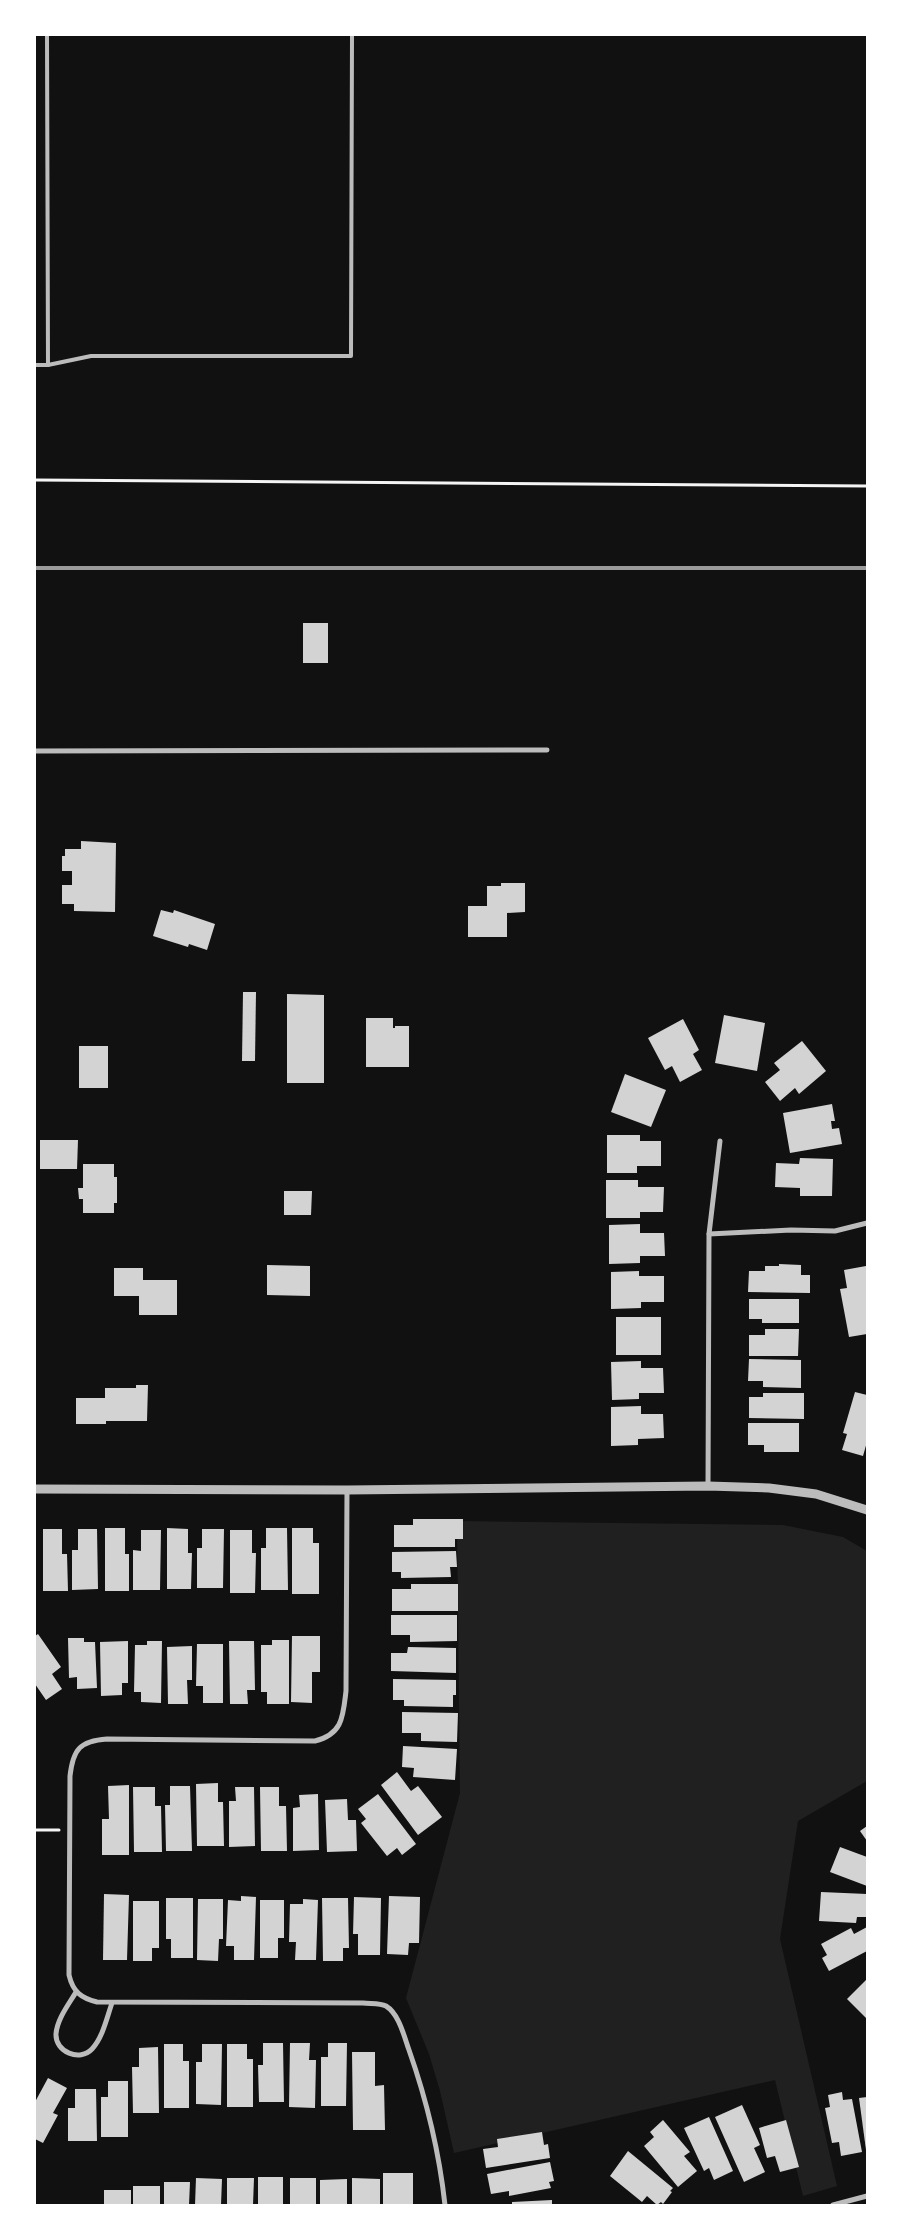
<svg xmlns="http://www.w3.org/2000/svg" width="902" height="2240" font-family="Inter,sans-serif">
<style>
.green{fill:#202020}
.building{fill:#d3d3d3}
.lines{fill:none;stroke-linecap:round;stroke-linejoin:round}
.path{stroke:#f5f5f5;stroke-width:3}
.service{stroke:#bcbcbc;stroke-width:4}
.minor{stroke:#bcbcbc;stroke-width:5}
.tertiary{stroke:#bcbcbc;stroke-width:9}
.rail{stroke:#9a9a9a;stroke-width:4}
</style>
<rect width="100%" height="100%" fill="#111"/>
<polygon class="green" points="457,1521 783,1525 843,1537 867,1551 867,1781 798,1821 780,1939 837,2186 803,2196 775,2080 454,2153 440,2091 429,2054 406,1998 460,1793"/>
<g class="building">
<rect x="303" y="623" width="25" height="40"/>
<polygon points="81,841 116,843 115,912 74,911 74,904 62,904 62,885 72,885 72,871 62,871 62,856 65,856 65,849 81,849"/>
<polygon points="501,883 525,883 525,912 507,913 507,937 468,937 468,906 487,906 487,886 501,886"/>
<polygon points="161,910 173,913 174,910 215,924 207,950 189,944 188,947 153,936"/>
<polygon points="243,992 256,992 255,1061 242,1061"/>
<polygon points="287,994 324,995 324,1083 287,1083"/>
<polygon points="724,1015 765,1023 757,1071 715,1063"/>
<polygon points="366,1018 393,1018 393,1028 395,1028 395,1026 409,1026 409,1067 366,1067"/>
<polygon points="683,1019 699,1050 693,1054 702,1070 680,1082 672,1066 665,1070 648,1038"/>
<polygon points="802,1041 826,1071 799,1094 795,1088 780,1101 765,1082 780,1070 774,1063"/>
<rect x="79" y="1046" width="29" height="42"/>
<polygon points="625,1074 666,1090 651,1127 611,1112"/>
<polygon points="832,1104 835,1121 831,1121 832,1129 839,1128 842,1144 790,1153 783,1113"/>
<polygon points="607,1135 640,1135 640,1141 661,1141 661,1166 637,1166 637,1173 607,1173"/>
<polygon points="40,1140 78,1140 77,1169 40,1169"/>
<polygon points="800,1158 833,1159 832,1196 800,1196 800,1188 775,1187 776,1163 799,1164"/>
<polygon points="83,1164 114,1164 114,1177 117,1177 117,1203 114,1203 114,1213 83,1213 83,1199 79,1199 78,1188 83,1188"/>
<polygon points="606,1180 638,1180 638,1187 664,1187 663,1212 640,1212 640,1218 606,1218"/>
<polygon points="284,1191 312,1191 311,1215 284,1215"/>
<polygon points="640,1224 640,1233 664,1233 665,1256 640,1256 640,1263 609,1264 609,1225"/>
<polygon points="779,1264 801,1265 801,1275 810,1275 810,1293 748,1292 749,1271 765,1271 765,1266 779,1266"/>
<polygon points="267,1265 310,1266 310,1296 267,1295"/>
<polygon points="866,1266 867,1334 849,1337 840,1289 847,1288 844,1270"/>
<polygon points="114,1268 143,1268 143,1280 177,1280 177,1315 139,1315 139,1296 114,1296"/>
<polygon points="639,1271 639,1276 664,1276 664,1302 641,1302 641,1308 611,1309 611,1272"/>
<polygon points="749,1299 799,1299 799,1323 762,1323 762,1319 749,1319"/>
<rect x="616" y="1317" width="45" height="38"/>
<polygon points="765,1329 799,1329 798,1356 749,1356 749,1335 765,1335"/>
<polygon points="749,1359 801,1360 801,1388 763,1387 763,1381 748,1381"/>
<polygon points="641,1361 641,1368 663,1368 664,1393 639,1393 639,1399 612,1400 611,1362"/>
<polygon points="136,1385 148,1385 147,1421 106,1421 106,1424 76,1424 76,1398 105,1398 105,1388 136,1388"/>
<polygon points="855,1392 867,1395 867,1442 863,1456 842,1450 847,1434 843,1433"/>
<polygon points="763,1393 804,1393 804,1419 749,1418 749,1397 763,1397"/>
<polygon points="641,1406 641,1414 663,1414 664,1438 638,1439 638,1445 611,1446 611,1407"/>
<polygon points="748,1423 799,1423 799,1452 764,1452 764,1445 748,1445"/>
<polygon points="413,1519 463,1519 463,1539 455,1539 455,1547 394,1547 394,1525 413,1525"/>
<polygon points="105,1528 125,1528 125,1554 129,1554 129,1591 105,1591"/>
<polygon points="167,1528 188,1529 188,1553 192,1553 191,1589 167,1589"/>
<polygon points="266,1528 287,1528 288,1590 261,1590 261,1548 266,1548"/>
<polygon points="292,1528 313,1528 313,1543 319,1543 319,1594 292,1594"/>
<polygon points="43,1529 62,1529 62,1554 67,1554 68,1591 43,1591"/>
<polygon points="78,1529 97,1529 98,1589 72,1590 72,1550 78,1550"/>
<polygon points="202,1529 224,1529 223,1588 197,1588 197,1548 202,1548"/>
<polygon points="141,1530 161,1530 160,1590 133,1590 133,1550 141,1551"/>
<polygon points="230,1530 252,1530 252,1553 256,1553 255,1593 230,1593"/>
<polygon points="456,1551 457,1567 450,1567 451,1577 401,1578 401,1572 392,1572 392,1552"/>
<polygon points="411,1584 458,1584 458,1611 392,1611 392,1589 411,1589"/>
<polygon points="391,1615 457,1615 457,1641 410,1642 410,1635 391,1635"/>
<polygon points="38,1634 61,1667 52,1674 62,1689 46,1700 35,1684 35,1636"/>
<polygon points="292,1636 320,1636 320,1672 312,1672 312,1703 291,1702"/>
<polygon points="68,1638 84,1638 84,1642 95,1642 97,1688 77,1689 77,1677 69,1678"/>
<polygon points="272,1640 289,1640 289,1704 267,1704 267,1692 261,1692 261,1645 272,1645"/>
<polygon points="128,1641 128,1683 122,1683 122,1695 101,1696 100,1642"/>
<polygon points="147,1641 162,1641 161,1703 141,1702 141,1692 134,1692 135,1645 147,1645"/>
<polygon points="229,1641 254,1641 255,1690 247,1690 248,1704 230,1704"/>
<polygon points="197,1644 223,1644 223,1703 203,1703 203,1686 196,1686"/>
<polygon points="192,1646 192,1680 187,1680 188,1704 168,1704 167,1647"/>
<polygon points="408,1647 456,1648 456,1673 391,1671 391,1653 407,1653"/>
<polygon points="393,1679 456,1680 456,1695 453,1695 453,1707 404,1706 404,1700 393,1700"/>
<polygon points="402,1712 458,1713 457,1742 421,1741 421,1733 402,1733"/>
<polygon points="403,1746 457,1749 455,1780 413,1777 414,1768 402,1767"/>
<polygon points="397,1772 411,1791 418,1786 442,1817 418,1835 381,1785"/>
<polygon points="218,1783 218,1802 223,1802 224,1846 197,1846 196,1784"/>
<polygon points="129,1785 129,1855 102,1855 102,1819 109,1819 108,1786"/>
<polygon points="170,1786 190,1786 192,1851 166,1851 165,1805 170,1805"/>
<polygon points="133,1787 155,1787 155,1806 161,1806 162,1852 134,1852"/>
<polygon points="235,1787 254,1787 255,1846 229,1847 229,1801 236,1801"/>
<polygon points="260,1787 279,1787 279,1806 286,1806 287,1851 261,1851"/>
<polygon points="318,1794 319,1850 293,1851 293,1808 300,1807 299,1795"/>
<polygon points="378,1794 416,1844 402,1855 397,1848 387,1856 361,1823 366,1819 358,1809"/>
<polygon points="347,1799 348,1820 356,1820 357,1851 327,1852 325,1800"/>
<polygon points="867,1826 867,1841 860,1831"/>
<polygon points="840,1847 867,1857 867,1886 830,1872"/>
<polygon points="821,1892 867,1894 867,1917 857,1917 856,1923 819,1921"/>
<polygon points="104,1894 129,1895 127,1960 103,1960"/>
<polygon points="241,1896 256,1897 254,1960 234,1960 234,1946 226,1946 228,1900 241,1901"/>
<polygon points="389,1896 420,1897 419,1943 409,1943 408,1955 387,1954"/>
<polygon points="354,1897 381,1898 380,1955 358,1955 358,1934 353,1934"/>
<polygon points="166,1898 193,1898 193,1958 171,1958 171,1939 166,1939"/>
<polygon points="322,1898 348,1898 349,1948 343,1948 343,1961 323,1961"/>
<polygon points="198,1899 223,1899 223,1939 219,1939 218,1961 197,1960"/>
<polygon points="303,1899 318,1900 316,1960 295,1960 296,1942 289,1942 290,1904 303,1904"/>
<polygon points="260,1900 284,1900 284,1938 278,1938 278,1958 260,1958"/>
<polygon points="133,1901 159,1901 159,1948 152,1948 152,1961 133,1961"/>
<polygon points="867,1927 867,1951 829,1971 822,1958 827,1955 821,1944 851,1928 854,1934"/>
<polygon points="867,1979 867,2019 847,1999"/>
<polygon points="263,2043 283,2043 284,2102 259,2102 258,2065 263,2065"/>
<polygon points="290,2043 310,2043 309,2060 316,2060 315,2108 289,2107"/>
<polygon points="328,2043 347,2043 346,2106 321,2106 321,2057 328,2057"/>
<polygon points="164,2044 183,2044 183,2061 189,2061 189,2108 164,2108"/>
<polygon points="202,2044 222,2044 221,2105 196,2104 196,2062 202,2062"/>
<polygon points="227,2044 247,2044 247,2059 253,2059 253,2107 227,2107"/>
<polygon points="158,2047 159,2113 133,2113 132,2067 139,2067 139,2048"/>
<polygon points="352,2052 375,2052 375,2086 384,2085 385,2130 353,2130"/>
<polygon points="48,2078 67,2088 53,2113 58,2115 43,2143 35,2139 35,2102"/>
<polygon points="108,2081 128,2081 128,2137 101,2137 101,2097 108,2097"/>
<polygon points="75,2089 96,2089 97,2141 68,2141 68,2108 75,2108"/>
<polygon points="842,2092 843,2100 852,2099 862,2152 841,2156 839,2142 832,2143 825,2108 830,2107 828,2095"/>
<polygon points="867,2097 867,2150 866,2150 859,2098"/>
<polygon points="742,2105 760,2145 754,2148 765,2172 744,2182 715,2117"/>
<polygon points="709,2117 733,2171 714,2180 709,2168 704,2171 684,2128"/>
<polygon points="663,2120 690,2152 684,2156 697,2171 678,2187 644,2146 654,2137 650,2132"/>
<polygon points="786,2120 799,2167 780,2172 775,2156 767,2158 759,2128"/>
<polygon points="542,2132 544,2145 548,2144 550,2158 486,2168 483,2149 498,2147 497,2139"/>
<polygon points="628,2151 673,2188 670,2191 672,2192 663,2204 661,2202 657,2205 647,2196 642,2202 610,2176"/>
<polygon points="550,2162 554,2181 549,2182 551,2188 509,2196 509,2191 491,2194 487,2174"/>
<rect x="383" y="2173" width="30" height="32"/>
<rect x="258" y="2177" width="25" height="28"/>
<polygon points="196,2178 222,2179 221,2205 195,2205"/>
<polygon points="227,2178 254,2178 253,2205 227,2205"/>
<rect x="290" y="2178" width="26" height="27"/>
<polygon points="352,2178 380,2179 380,2205 352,2205"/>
<polygon points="347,2179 347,2205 320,2205 320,2180"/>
<polygon points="164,2182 190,2182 189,2205 164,2205"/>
<rect x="133" y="2186" width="27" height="19"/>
<rect x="104" y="2190" width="27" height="15"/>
<polygon points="552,2200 552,2205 512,2205 512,2202"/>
</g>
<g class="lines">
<g class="path">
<polyline points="35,480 867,486"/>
<polyline points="35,1830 59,1830"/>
</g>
<g class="service">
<polyline points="35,365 48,365 47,35"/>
<polyline points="48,365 91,356 351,356 352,35"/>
</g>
<g class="minor">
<polyline points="35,751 547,750"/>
<polyline points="709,1234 791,1230 835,1231 867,1223"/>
<polyline points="708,1486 709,1234 720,1141"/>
<path d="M 347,1490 L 346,1691 C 343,1716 343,1734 315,1741 L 107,1739 C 80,1741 73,1749 70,1776 L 69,1975 C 73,1992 81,1998 97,2002 L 363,2003 C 370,2004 380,2003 386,2006 C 399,2014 404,2036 409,2050 C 427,2101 439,2151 445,2205"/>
<path d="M 76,1992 C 69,2004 57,2019 56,2034 C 55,2052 80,2062 92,2049 C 103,2037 107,2017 112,2003"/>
<polyline points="833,2205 867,2196"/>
</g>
<polyline class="tertiary" points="35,1489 347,1490 708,1486 769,1488 816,1494 867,1510"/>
<polyline class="rail" points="35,568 867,568"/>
</g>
<rect width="902" height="2240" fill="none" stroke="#ffffff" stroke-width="72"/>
</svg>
